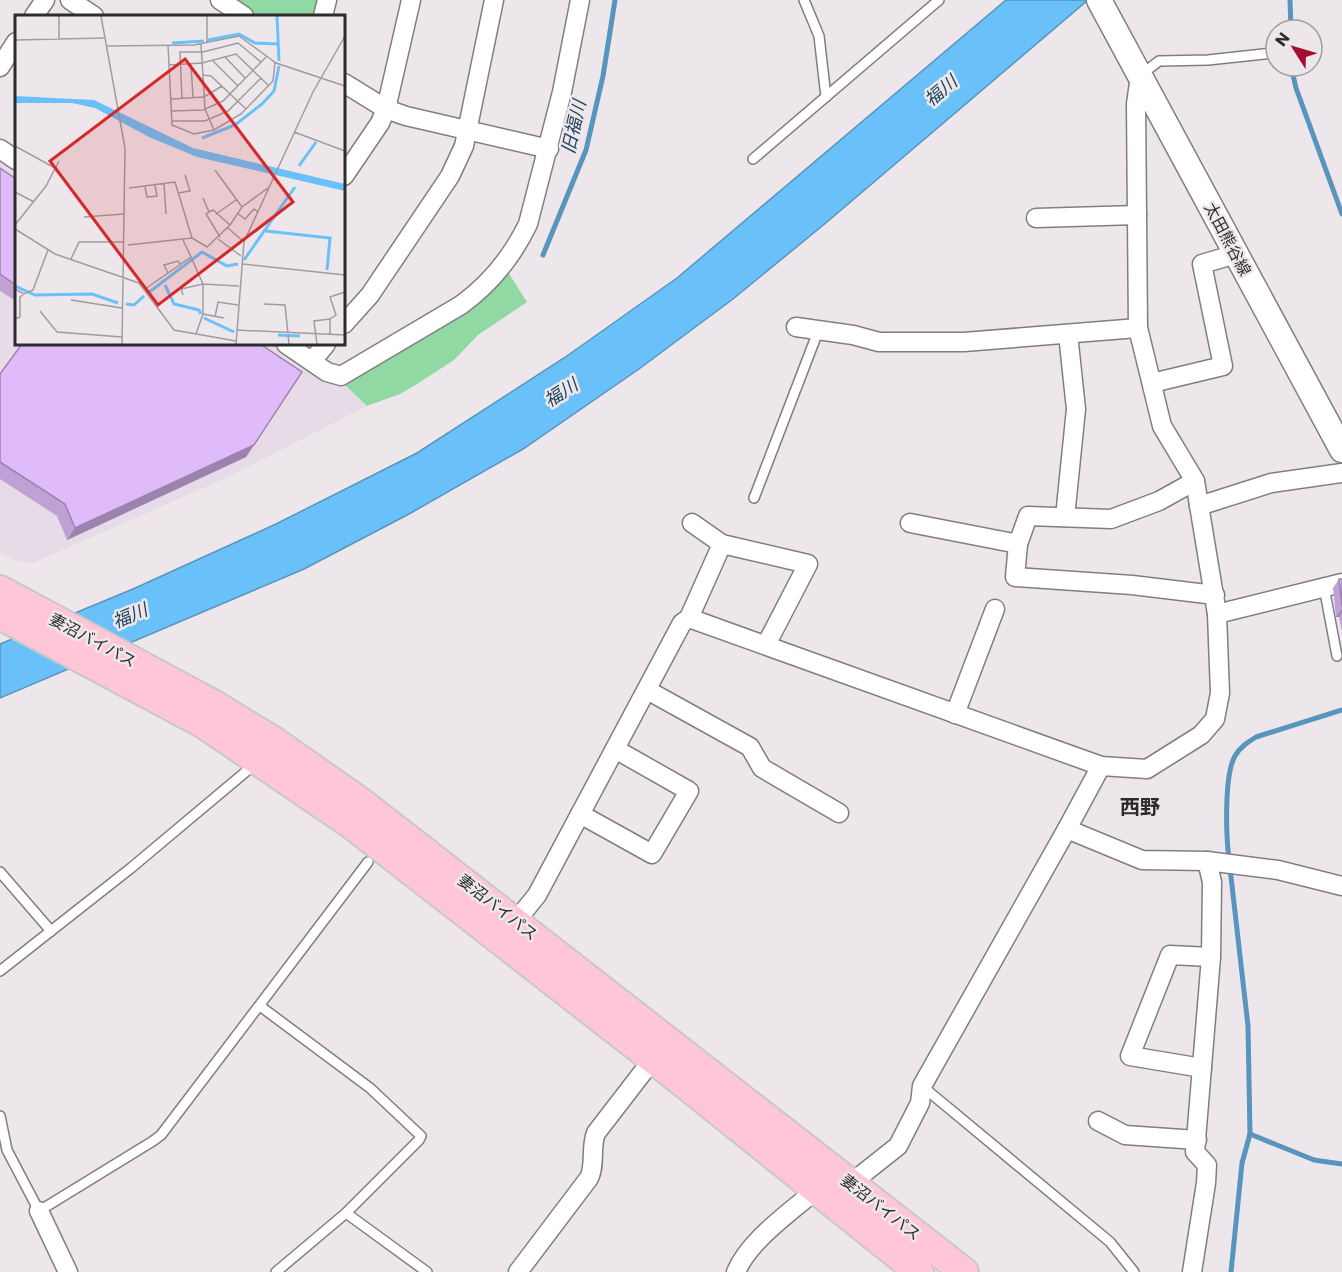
<svg xmlns="http://www.w3.org/2000/svg" width="1342" height="1272" font-family="Poppins,'Noto Sans JP',sans-serif">
<style>
.built{fill:#e6dbe6}
.green{fill:#91d9a2}
.water{fill:#6ac1f9;stroke:#5894bc;stroke-width:1.5}
.lines{fill:none;stroke-linecap:round;stroke-linejoin:round}
.stream{stroke:#5894bc;stroke-width:5}
.service-casing{stroke:#827d82;stroke-width:12}
.minor-casing{stroke:#827d82;stroke-width:21}
.secondary-casing{stroke:#827d82;stroke-width:27}
.trunk-casing{stroke:#c8c8c8;stroke-width:32}
.service{stroke:#fff;stroke-width:9}
.minor{stroke:#fff;stroke-width:18}
.secondary{stroke:#fff;stroke-width:24}
.trunk{stroke:#fec6d6;stroke-width:28}
.wall{fill:#c0a1d6}
.shaded-wall{fill:#9c83ae}
.building{fill:#dfbbf9;stroke:#9c83ae;stroke-width:1.5}
.labels{text-anchor:middle;stroke-width:5;stroke-linejoin:round;paint-order:stroke}
.street-label{font-size:16px;fill:#2d2b2d;stroke:#ede7ec}
.water-label{font-size:18px;font-style:italic;fill:#20455c;stroke:#ede7ec}
.quarter-label{font-size:20px;font-weight:bold;fill:#2d292d;stroke:#ede7ec}
.inset-river{fill:none;stroke:#6ac1f9;stroke-width:3}
.inset-road{fill:none;stroke:#a09ca0;stroke-width:1.5}
.view{fill:#d62828;fill-opacity:0.15;stroke:#d62828;stroke-width:3}
.inset-edge{fill:none;stroke:#2d2b2d;stroke-width:3}
</style>
<rect width="100%" height="100%" fill="#ede7ec"/>
<polygon class="built" points="0,160 16,171 16,344 272,344 336,386 344,384 367,406 226,478 33,563 14,560 0,553"/>
<g class="green">
<polygon points="234,0 320,0 317,16 258,16"/>
<path d="M 508,272 L 527,302 L 478,335 L 454,360 L 417,384 L 400,394 L 367,406 L 344,384 C 401,351 464,322 508,272 Z"/>
</g>
<polygon class="water" points="1006,0 1088,0 827,222 733,299 639,369 523,449 409,514 304,569 0,698 0,644 133,589 276,524 417,453 564,358 677,278"/>
<g class="lines">
<g class="stream">
<polyline points="1290,0 1291,30"/>
<polyline points="1291,66 1296,88 1342,214"/>
<polyline points="543,255 586,150 603,76 615,0"/>
<path d="M 1229,859 C 1226,836 1224,775 1235,756 C 1240,747 1248,742 1256,737 L 1342,710"/>
<polyline points="1230,868 1248,1026 1250,1134 1242,1163 1231,1272"/>
<polyline points="1250,1134 1314,1160 1342,1164"/>
</g>
<g class="service-casing">
<g id="service">
<polyline points="804,0 819,36 826,97"/>
<polyline points="1142,74 1159,61 1208,60 1273,53 1276,49"/>
<polyline points="753,159 939,0"/>
<polyline points="754,498 819,329"/>
<polyline points="1324,587 1337,656"/>
<polyline points="0,872 51,931"/>
<polyline points="0,971 131,868 255,764"/>
<polyline points="260,1006 370,1088 421,1136 419,1140 346,1213 276,1272"/>
<polyline points="922,1086 1110,1242 1134,1272"/>
<polyline points="0,1116 7,1150 39,1211 153,1141 161,1135 368,862"/>
<polyline points="346,1213 427,1272"/>
</g>
</g>
<g class="minor-casing">
<g id="minor">
<polyline points="70,0 94,16"/>
<polyline points="220,0 244,16"/>
<polyline points="34,16 45,0"/>
<polyline points="323,16 327,0"/>
<polyline points="0,67 16,42"/>
<polyline points="344,83 386,109 406,116 549,149"/>
<polyline points="0,149 16,160"/>
<polyline points="344,176 380,123 386,109 411,0"/>
<polyline points="1036,218 1137,215"/>
<polyline points="344,324 370,295 450,176 464,146 494,0"/>
<polyline points="796,327 853,335 879,342 964,342 1138,328"/>
<path d="M 286,344 L 327,372 L 341,376 L 461,305 C 490,284 512,257 528,224 L 562,92 L 580,0"/>
<polyline points="312,361 326,344"/>
<polyline points="1152,383 1223,366 1202,264 1236,254"/>
<polyline points="1199,506 1271,483 1342,473"/>
<polyline points="1065,517 1076,409 1068,334"/>
<polyline points="692,523 722,544 808,564 766,645"/>
<polyline points="910,523 1018,544 1028,516 1111,519 1159,501 1195,481"/>
<polyline points="1018,544 1015,577 1132,585 1215,595"/>
<polyline points="1217,614 1342,583"/>
<polyline points="689,618 722,544"/>
<polyline points="647,690 750,747 762,768 839,813"/>
<polyline points="955,714 995,609"/>
<polyline points="580,814 652,854 689,791 615,749"/>
<polyline points="1067,829 1142,860 1207,861 1212,882 1211,957 1195,1152 1207,1165 1206,1183 1192,1272"/>
<polyline points="1207,861 1278,870 1342,886"/>
<polyline points="516,921 537,895 682,623 689,618 1101,766 1147,769 1201,735 1215,719 1220,693 1217,614 1195,481 1162,426 1138,328 1136,104 1140,76"/>
<polyline points="1202,1068 1130,1056 1170,955 1211,957"/>
<polyline points="1098,1121 1125,1135 1197,1140"/>
<polyline points="850,1184 898,1146 920,1103 922,1086 1067,829 1101,766"/>
<polyline points="39,1211 68,1272"/>
<path d="M 518,1272 L 589,1178 C 596,1164 590,1148 596,1133 L 653,1059"/>
<path d="M 736,1272 C 750,1239 791,1212 817,1189"/>
</g>
</g>
<g class="secondary-casing">
<polyline id="secondary" points="1099,0 1342,450"/>
</g>
<g class="trunk-casing">
<g id="trunk">
<polyline points="0,590 211,703 275,742 362,803 964,1272"/>
<polyline points="0,615 204,724 351,824 681,1081 919,1272"/>
</g>
</g>
<use href="#service" class="service"/>
<use href="#minor" class="minor"/>
<use href="#secondary" class="secondary"/>
<use href="#trunk" class="trunk"/>
</g>
<g class="wall">
<polygon points="0,168 16,179 16,301 0,291"/>
<polygon points="0,374 254,445 246,457 67,540 57,516 0,479"/>
<polygon points="1339,579 1342,579 1342,632 1339,617 1336,617 1333,588"/>
</g>
<g class="shaded-wall">
<polygon points="254,445 246,457 67,540 75,528"/>
<polygon points="1342,609 1342,612 1339,617 1336,617"/>
</g>
<g class="building">
<polygon points="0,168 16,179 16,285 0,274"/>
<polygon points="22,344 260,344 302,372 254,445 75,528 65,504 0,462 0,374"/>
<polygon points="1339,579 1342,579 1342,606"/>
</g>
<g class="labels">
<g class="street-label">
<text transform="translate(1228 239) rotate(62)" y="6">太田熊谷線</text>
<text transform="translate(93 640) rotate(28)" y="6">妻沼バイパス</text>
<text transform="translate(498 907) rotate(38)" y="6">妻沼バイパス</text>
<text transform="translate(881 1207) rotate(38)" y="6">妻沼バイパス</text>
</g>
<g class="water-label">
<text transform="translate(941 91) rotate(-40)" y="6">福川</text>
<text transform="translate(574 127) rotate(-77)" y="6">旧福川</text>
<text transform="translate(561 393) rotate(-33)" y="6">福川</text>
<text transform="translate(130 616) rotate(-23)" y="6">福川</text>
</g>
<g class="quarter-label">
<text x="1140" y="814">西野</text>
</g>
</g>
<g transform="translate(15 15)">
<rect width="330" height="330" fill="#ede7ec"/>
<path d="M 0,81 L 79,85 L 178,133 L 330,169 L 330,176 L 182,142 L 134,122 L 80,93 L 57,88 L 0,88 Z" fill="#6ac1f9"/>
<path class="inset-river" d="M 262,1 L 264,46M 193,25 L 224,19 L 240,28 L 263,29M 157,28 L 189,26M 187,123 L 220,110 L 247,89 L 259,76 L 264,51M 284,151 L 301,127M 251,216 L 315,223 L 312,255M 229,245 L 280,172M 150,270 L 159,289 L 184,295 L 186,299M 0,271 L 20,280 L 77,279 L 103,288M 133,278 L 187,237 L 212,251 L 223,249M 111,289 L 119,290 L 129,281M 189,303 L 219,317M 263,320 L 285,321"/>
<path class="inset-road" d="M 86,1 L 110,133 L 107,329M 192,1 L 192,28M 44,24 L 44,1M 0,25 L 89,23M 186,29 L 190,94 L 199,115M 153,30 L 157,110 L 179,119 L 199,115 L 226,99 L 258,66 L 260,47M 92,31 L 179,30 L 224,21 L 261,48 L 330,71M 210,42 L 230,63M 198,46 L 223,71M 176,49 L 178,83M 154,50 L 187,48 L 221,39 L 254,71M 188,60 L 196,61 L 231,94M 156,84 L 189,82 L 207,71M 167,84 L 165,37 L 188,37 L 223,28 L 246,47M 157,96 L 188,95 L 208,86 L 251,42M 157,106 L 190,106 L 213,96 L 246,63M 279,117 L 330,136M 0,131 L 40,153M 200,155 L 227,192M 149,169 L 151,199M 130,172 L 132,182 L 142,181 L 140,170M 114,173 L 160,167 L 177,223 L 192,232 L 215,210 L 227,192 L 253,173M 0,177 L 19,187M 163,178 L 175,176 L 170,160M 188,183 L 194,197 L 198,195 L 215,210M 194,197 L 191,199 L 205,222M 222,198 L 230,204 L 239,194 L 243,197M 201,199 L 221,185M 69,202 L 109,199M 0,210 L 31,171 L 44,146M 213,213 L 229,227M 0,214 L 40,239 L 124,268 L 159,315 L 221,326M 203,224 L 226,241M 113,230 L 177,223M 56,244 L 64,227 L 109,227M 228,249 L 330,260M 153,258 L 149,250 L 163,246 L 166,250M 0,274 L 9,279 L 18,275 L 33,235M 130,274 L 176,242 L 168,225M 168,280 L 166,274 L 188,269 L 176,242M 56,285 L 107,293M 249,289 L 270,290 L 274,329M 25,296 L 42,317 L 107,322M 188,299 L 209,303M 200,302 L 203,287 L 223,290M 0,304 L 5,302 L 5,282 L 8,280M 221,315 L 330,320M 181,319 L 188,299 L 188,269 L 224,271M 315,319 L 315,304 L 321,300 L 315,282 L 330,277M 221,329 L 229,227 L 298,77 L 330,21M 302,329 L 299,306 L 315,304"/>
<path class="view" d="M 170,44 L 278,187 L 143,290 L 35,146 Z"/>
<rect width="330" height="330" class="inset-edge"/>
</g>
<g transform="translate(1294 48) rotate(307)"><circle r="28" fill="#ede7ec" stroke="#a09ca0" stroke-width="1.5"/>
<path d="M0-4.5L10 22L0 15L-10 22Z" fill="#a60d31"/>
<text y="-9" font-size="16" font-weight="bold" text-anchor="middle" fill="#2d2b2d">N</text>
</g>
</svg>
